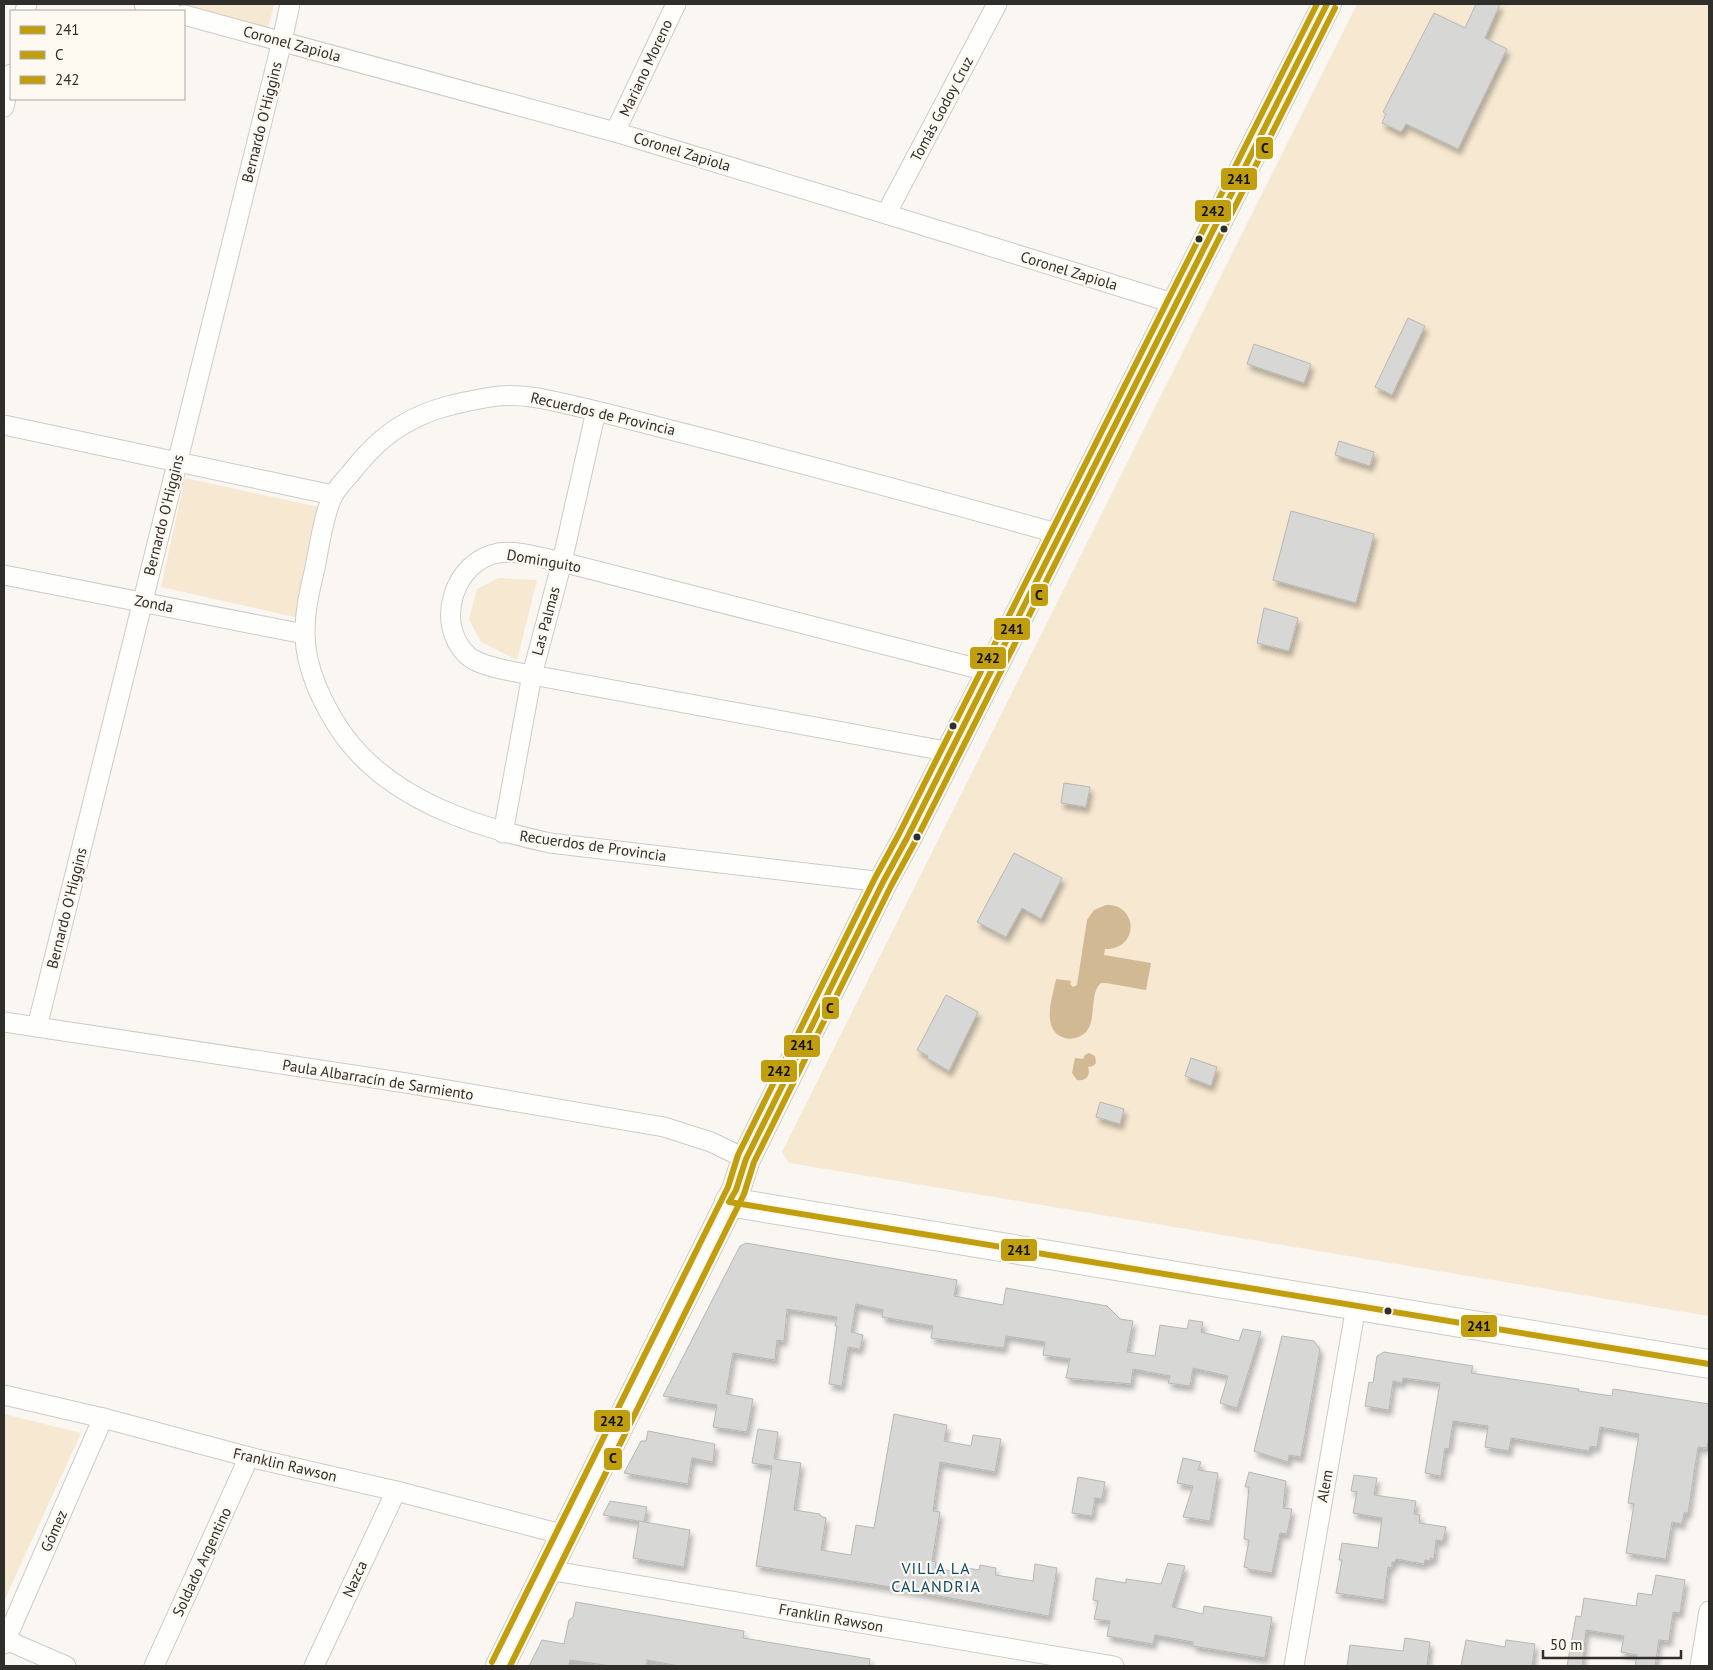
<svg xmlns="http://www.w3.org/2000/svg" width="1713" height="1670" font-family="'PT Sans',sans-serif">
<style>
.green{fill:#f6e8d1}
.water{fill:#d1ba93}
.building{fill:#d7d7d6;stroke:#b7b7b6;filter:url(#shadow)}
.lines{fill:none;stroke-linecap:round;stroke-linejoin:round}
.minor-casing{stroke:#cdcbc8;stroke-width:21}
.secondary-casing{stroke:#cdcbc8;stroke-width:30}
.minor{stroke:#fefefd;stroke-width:19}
.secondary{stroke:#fefefd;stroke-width:28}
.bus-1-casing{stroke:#fdf8f0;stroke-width:10}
.bus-2-casing{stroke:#fdf8f0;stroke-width:10}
.bus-3-casing{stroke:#fdf8f0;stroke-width:10}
.bus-1{stroke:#c19e0d;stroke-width:6}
.bus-2{stroke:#c19e0d;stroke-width:6}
.bus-3{stroke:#c19e0d;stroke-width:6}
.bus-dot{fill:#302e2b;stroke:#fdf8f0;stroke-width:2}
.labels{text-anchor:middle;stroke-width:4.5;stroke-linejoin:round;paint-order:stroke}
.street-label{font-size:15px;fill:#302e2b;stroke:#fdf8f0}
.neighbourhood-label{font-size:16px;letter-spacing:1px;fill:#0f4c6c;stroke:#fdf8f0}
.line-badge{stroke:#fdf8f0;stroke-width:2}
.pale-badge-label{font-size:14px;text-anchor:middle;font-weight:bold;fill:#111}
</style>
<defs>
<filter id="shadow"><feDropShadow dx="3" dy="5.5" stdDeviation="2.5" flood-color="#0004"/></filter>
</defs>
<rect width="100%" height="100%" fill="#faf7f3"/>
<g class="green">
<polygon points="168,4 274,4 269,25 261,30"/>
<polygon points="1357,4 1709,4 1709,1316 789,1163 782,1152"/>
<polygon points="185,478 319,507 295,617 161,587"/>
<polygon points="499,578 537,580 517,660 481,642 469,619 477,589"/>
<polygon points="4,1414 81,1433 4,1601"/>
</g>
<g class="water">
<path d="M 1106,905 C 1139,904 1139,950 1105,949 L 1104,955 L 1151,963 L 1146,990 L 1106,983 L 1101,983 C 1086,996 1102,1032 1075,1038 C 1069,1040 1062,1038 1057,1034 C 1043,1022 1053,995 1056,979 L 1071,981 L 1070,984 L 1073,987 L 1077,985 L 1087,920 L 1094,910 Z"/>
<path d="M 1089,1053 L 1095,1056 L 1096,1063 L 1093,1066 L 1088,1067 C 1091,1075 1086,1082 1077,1080 L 1072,1073 L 1075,1058 L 1083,1059 L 1085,1055 Z"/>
</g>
<g class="building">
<polygon points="1476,4 1500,4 1485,38 1507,49 1458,149 1406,124 1401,132 1382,123 1386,114 1383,112 1434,13 1465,28"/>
<polygon points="1408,318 1425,326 1392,395 1375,387"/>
<polygon points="1254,344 1311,364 1304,383 1247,364"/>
<polygon points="1339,441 1374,452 1370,466 1335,455"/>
<polygon points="1291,511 1374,534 1356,603 1273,580"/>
<polygon points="1264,608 1298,618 1289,651 1257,643"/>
<polygon points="1064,783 1090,787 1086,807 1061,803"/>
<polygon points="1014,853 1062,878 1041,919 1022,908 1006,937 977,922"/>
<polygon points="946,995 978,1012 949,1071 927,1058 928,1056 917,1050"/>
<polygon points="1191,1058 1217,1067 1211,1086 1185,1076"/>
<polygon points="1100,1102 1124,1109 1120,1124 1096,1117"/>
<polygon points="746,1243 957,1280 954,1296 1003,1305 1006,1288 1107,1306 1120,1319 1133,1321 1127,1352 1155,1356 1160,1325 1187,1329 1189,1320 1203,1322 1201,1332 1239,1341 1243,1329 1261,1332 1237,1408 1220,1403 1228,1376 1193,1368 1190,1386 1168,1383 1170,1376 1133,1369 1131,1384 1066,1378 1070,1359 1043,1355 1045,1342 1006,1336 1004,1348 931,1338 933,1326 882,1317 883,1310 856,1304 851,1332 863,1335 860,1349 848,1347 842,1386 829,1384 837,1326 835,1326 837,1317 787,1309 784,1341 777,1340 775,1360 733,1353 726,1394 753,1399 747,1432 713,1427 717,1405 663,1396 740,1246"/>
<polygon points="1282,1336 1314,1341 1320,1349 1301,1457 1289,1455 1288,1462 1254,1451"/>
<polygon points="1384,1352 1473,1366 1471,1373 1579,1389 1578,1391 1612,1396 1613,1389 1709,1404 1709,1437 1707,1448 1698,1447 1688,1513 1684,1513 1682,1524 1672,1522 1666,1559 1626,1553 1634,1504 1628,1503 1639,1434 1600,1427 1597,1447 1590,1446 1589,1451 1511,1438 1509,1451 1485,1447 1488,1426 1453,1421 1449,1449 1445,1448 1441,1476 1425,1473 1440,1383 1403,1378 1402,1383 1393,1381 1389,1410 1365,1406 1369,1382 1373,1383 1377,1356"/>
<polygon points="894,1414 947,1425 944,1441 971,1446 973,1435 1001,1439 995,1472 940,1462 933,1511 940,1512 932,1561 936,1562 935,1568 966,1574 967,1568 979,1570 980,1565 996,1568 995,1575 1033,1581 1035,1564 1057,1568 1049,1616 879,1585 756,1566 772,1466 752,1463 758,1429 778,1432 774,1459 801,1463 794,1510 820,1514 820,1516 826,1518 821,1550 851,1555 856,1525 874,1528"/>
<polygon points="648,1431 715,1444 713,1462 692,1458 688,1484 624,1473 641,1441 646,1441"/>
<polygon points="1183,1458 1201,1462 1198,1470 1218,1473 1210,1521 1183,1517 1193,1486 1177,1483"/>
<polygon points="1249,1472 1286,1481 1283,1508 1292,1509 1287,1534 1280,1533 1272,1573 1248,1569 1248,1568 1244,1567 1249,1540 1244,1539 1249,1487 1245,1487"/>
<polygon points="1354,1475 1377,1478 1374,1495 1416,1501 1414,1514 1420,1515 1419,1523 1446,1527 1443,1541 1436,1540 1434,1559 1430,1558 1430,1561 1425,1560 1424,1564 1396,1559 1395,1562 1392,1562 1392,1568 1388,1567 1384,1600 1336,1593 1342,1560 1339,1560 1342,1543 1378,1548 1382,1518 1353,1513 1357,1492 1351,1491"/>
<polygon points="1078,1477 1105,1482 1102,1499 1095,1498 1092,1516 1072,1513"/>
<polygon points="610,1501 647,1507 644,1522 603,1515"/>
<polygon points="639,1521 690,1530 684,1567 633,1558"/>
<polygon points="1168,1563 1185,1566 1172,1607 1203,1614 1204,1606 1272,1617 1265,1658 1193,1646 1193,1642 1155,1635 1153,1644 1107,1636 1110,1621 1094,1619 1098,1601 1093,1600 1096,1578 1126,1583 1126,1579 1161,1584"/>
<polygon points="1656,1575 1685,1580 1680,1613 1673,1612 1669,1641 1659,1640 1655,1666 1635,1666 1637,1655 1621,1652 1624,1636 1586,1630 1582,1666 1567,1666 1576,1616 1581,1617 1584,1598 1636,1606 1638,1593 1652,1595"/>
<polygon points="576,1602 744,1631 743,1638 870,1659 869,1666 679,1666 647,1660 646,1666 611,1666 570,1660 569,1666 529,1666 542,1640 564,1644 569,1620 573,1617"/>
<polygon points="1405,1638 1430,1642 1427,1666 1347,1666 1350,1645 1403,1651"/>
<polygon points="1466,1640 1505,1647 1506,1640 1535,1644 1532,1666 1461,1666"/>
</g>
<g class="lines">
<g class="minor-casing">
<g id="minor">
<polyline points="144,4 171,11"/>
<polyline points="25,11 27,4"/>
<polyline points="184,15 615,132 886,214 1176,304"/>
<polyline points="4,107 11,74"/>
<polyline points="615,132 676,4"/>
<polyline points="886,214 997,4"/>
<polyline points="4,425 333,495"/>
<polyline points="4,575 304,634"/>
<path d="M 951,752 L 532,675 C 515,672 479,667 467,655 C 434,623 454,561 498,553 C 519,550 542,558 562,562 L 991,672"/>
<polyline points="503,833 532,675 562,562 596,411"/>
<path d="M 883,882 L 550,843 C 476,827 393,801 345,737 C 324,708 304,667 305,631 C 305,610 310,589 315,568 C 319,548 324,511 334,494 C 338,487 344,481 350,474 C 364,456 385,434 406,423 C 431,408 462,402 491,397 C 521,392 550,400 579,407 C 606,413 632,420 659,427 C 793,461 927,497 1060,534"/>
<polyline points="4,1022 406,1083 664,1127 711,1142 746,1159"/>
<polyline points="37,1027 282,41 290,4"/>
<polyline points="4,1395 103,1418 249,1457 396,1491 565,1535"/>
<polyline points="548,1570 1114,1666"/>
<polyline points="6,1640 66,1666"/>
<polyline points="4,1644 103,1418"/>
<polyline points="154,1666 249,1457"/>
<polyline points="314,1666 396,1491"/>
<polyline points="1294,1666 1356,1306"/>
<polyline points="1700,1666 1709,1611"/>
</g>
</g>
<g class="secondary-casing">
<g id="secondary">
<polyline points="729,1202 1709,1364"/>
<polyline points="500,1666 736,1190 746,1159 883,882 907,838 1327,4"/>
</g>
</g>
<use href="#minor" class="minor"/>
<use href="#secondary" class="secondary"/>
<g class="bus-1-casing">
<polyline id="bus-1" points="1327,4 907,838 883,882 746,1159 736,1190 729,1202 1709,1364"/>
</g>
<g class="bus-2-casing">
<polyline id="bus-2" points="510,1666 744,1194 754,1162 891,886 915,842 1335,8"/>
</g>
<g class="bus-3-casing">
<polyline id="bus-3" points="492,1662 728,1187 738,1155 875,878 899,834 1317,4"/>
</g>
<use href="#bus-1" class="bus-1"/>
<use href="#bus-2" class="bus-2"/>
<use href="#bus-3" class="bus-3"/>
</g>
<g class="bus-dot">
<circle cx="1224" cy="229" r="4.5"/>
<circle cx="1199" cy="239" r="4.5"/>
<circle cx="953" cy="726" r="4.5"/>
<circle cx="917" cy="837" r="4.5"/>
<circle cx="1388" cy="1311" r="4.5"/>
</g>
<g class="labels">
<g class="street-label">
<text transform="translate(292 44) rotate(15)" y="5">Coronel Zapiola</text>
<text transform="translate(646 68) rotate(-65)" y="5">Mariano Moreno</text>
<text transform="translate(942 109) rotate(-62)" y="5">Tomás Godoy Cruz</text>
<text transform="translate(262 122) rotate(-76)" y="5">Bernardo O'Higgins</text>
<text transform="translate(682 152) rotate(17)" y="5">Coronel Zapiola</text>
<text transform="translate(1069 271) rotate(17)" y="5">Coronel Zapiola</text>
<text transform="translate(603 414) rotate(13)" y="5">Recuerdos de Provincia</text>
<text transform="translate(164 515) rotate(-76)" y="5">Bernardo O'Higgins</text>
<text transform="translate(544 561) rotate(10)" y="5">Dominguito</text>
<text transform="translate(154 604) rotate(11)" y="5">Zonda</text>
<text transform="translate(546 621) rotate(-75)" y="5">Las Palmas</text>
<text transform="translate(593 846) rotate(8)" y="5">Recuerdos de Provincia</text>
<text transform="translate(67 908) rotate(-76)" y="5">Bernardo O'Higgins</text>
<text transform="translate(378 1080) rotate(9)" y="5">Paula Albarracín de Sarmiento</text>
<text transform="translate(285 1465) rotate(13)" y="5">Franklin Rawson</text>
<text transform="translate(1325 1486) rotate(-80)" y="5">Alem</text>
<text transform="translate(54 1531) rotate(-66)" y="5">Gómez</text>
<text transform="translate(202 1562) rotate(-65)" y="5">Soldado Argentino</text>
<text transform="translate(355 1579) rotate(-65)" y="5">Nazca</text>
<text transform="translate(831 1618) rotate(10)" y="5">Franklin Rawson</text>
</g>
<g class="neighbourhood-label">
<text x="936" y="1574">VILLA LA<tspan x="936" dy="18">CALANDRIA</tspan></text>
</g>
</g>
<g class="line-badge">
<rect x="1255" y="136" width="19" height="24" rx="5" fill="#c19e0d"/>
<rect x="1220" y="167" width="38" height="24" rx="5" fill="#c19e0d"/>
<rect x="1194" y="199" width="38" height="24" rx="5" fill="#c19e0d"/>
<rect x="1030" y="583" width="19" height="24" rx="5" fill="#c19e0d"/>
<rect x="993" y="617" width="38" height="24" rx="5" fill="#c19e0d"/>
<rect x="969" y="646" width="38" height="24" rx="5" fill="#c19e0d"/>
<rect x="821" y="996" width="19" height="24" rx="5" fill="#c19e0d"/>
<rect x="783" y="1034" width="38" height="24" rx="5" fill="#c19e0d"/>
<rect x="760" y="1059" width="38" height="24" rx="5" fill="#c19e0d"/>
<rect x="1000" y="1238" width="38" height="24" rx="5" fill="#c19e0d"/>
<rect x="1460" y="1314" width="38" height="24" rx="5" fill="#c19e0d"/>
<rect x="593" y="1409" width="38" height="24" rx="5" fill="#c19e0d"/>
<rect x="603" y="1447" width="20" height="24" rx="5" fill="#c19e0d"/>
</g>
<g class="pale-badge-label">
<text x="1265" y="153">C</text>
<text x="1239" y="184">241</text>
<text x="1213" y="216">242</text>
<text x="1039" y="600">C</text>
<text x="1012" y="634">241</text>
<text x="988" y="663">242</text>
<text x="830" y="1013">C</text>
<text x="802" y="1050">241</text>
<text x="779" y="1076">242</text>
<text x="1019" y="1255">241</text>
<text x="1479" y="1331">241</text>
<text x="612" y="1426">242</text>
<text x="613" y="1463">C</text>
</g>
<rect width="1713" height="1670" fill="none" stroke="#302e2b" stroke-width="10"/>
<rect x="10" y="10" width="175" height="90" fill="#fdf8f0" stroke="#aba7a1"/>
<rect x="20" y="26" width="25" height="8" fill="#c19e0d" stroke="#aba7a1"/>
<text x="55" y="35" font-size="15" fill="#302e2b">241</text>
<rect x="20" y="51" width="25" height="8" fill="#c19e0d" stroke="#aba7a1"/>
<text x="55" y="60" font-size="15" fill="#302e2b">C</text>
<rect x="20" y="76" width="25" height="8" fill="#c19e0d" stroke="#aba7a1"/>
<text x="55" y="85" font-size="15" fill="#302e2b">242</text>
<path d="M1543 1650v8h138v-8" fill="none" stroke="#302e2b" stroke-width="2.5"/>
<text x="1550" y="1650" font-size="15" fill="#302e2b" stroke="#fdf8f0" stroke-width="4" paint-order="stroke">50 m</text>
</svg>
